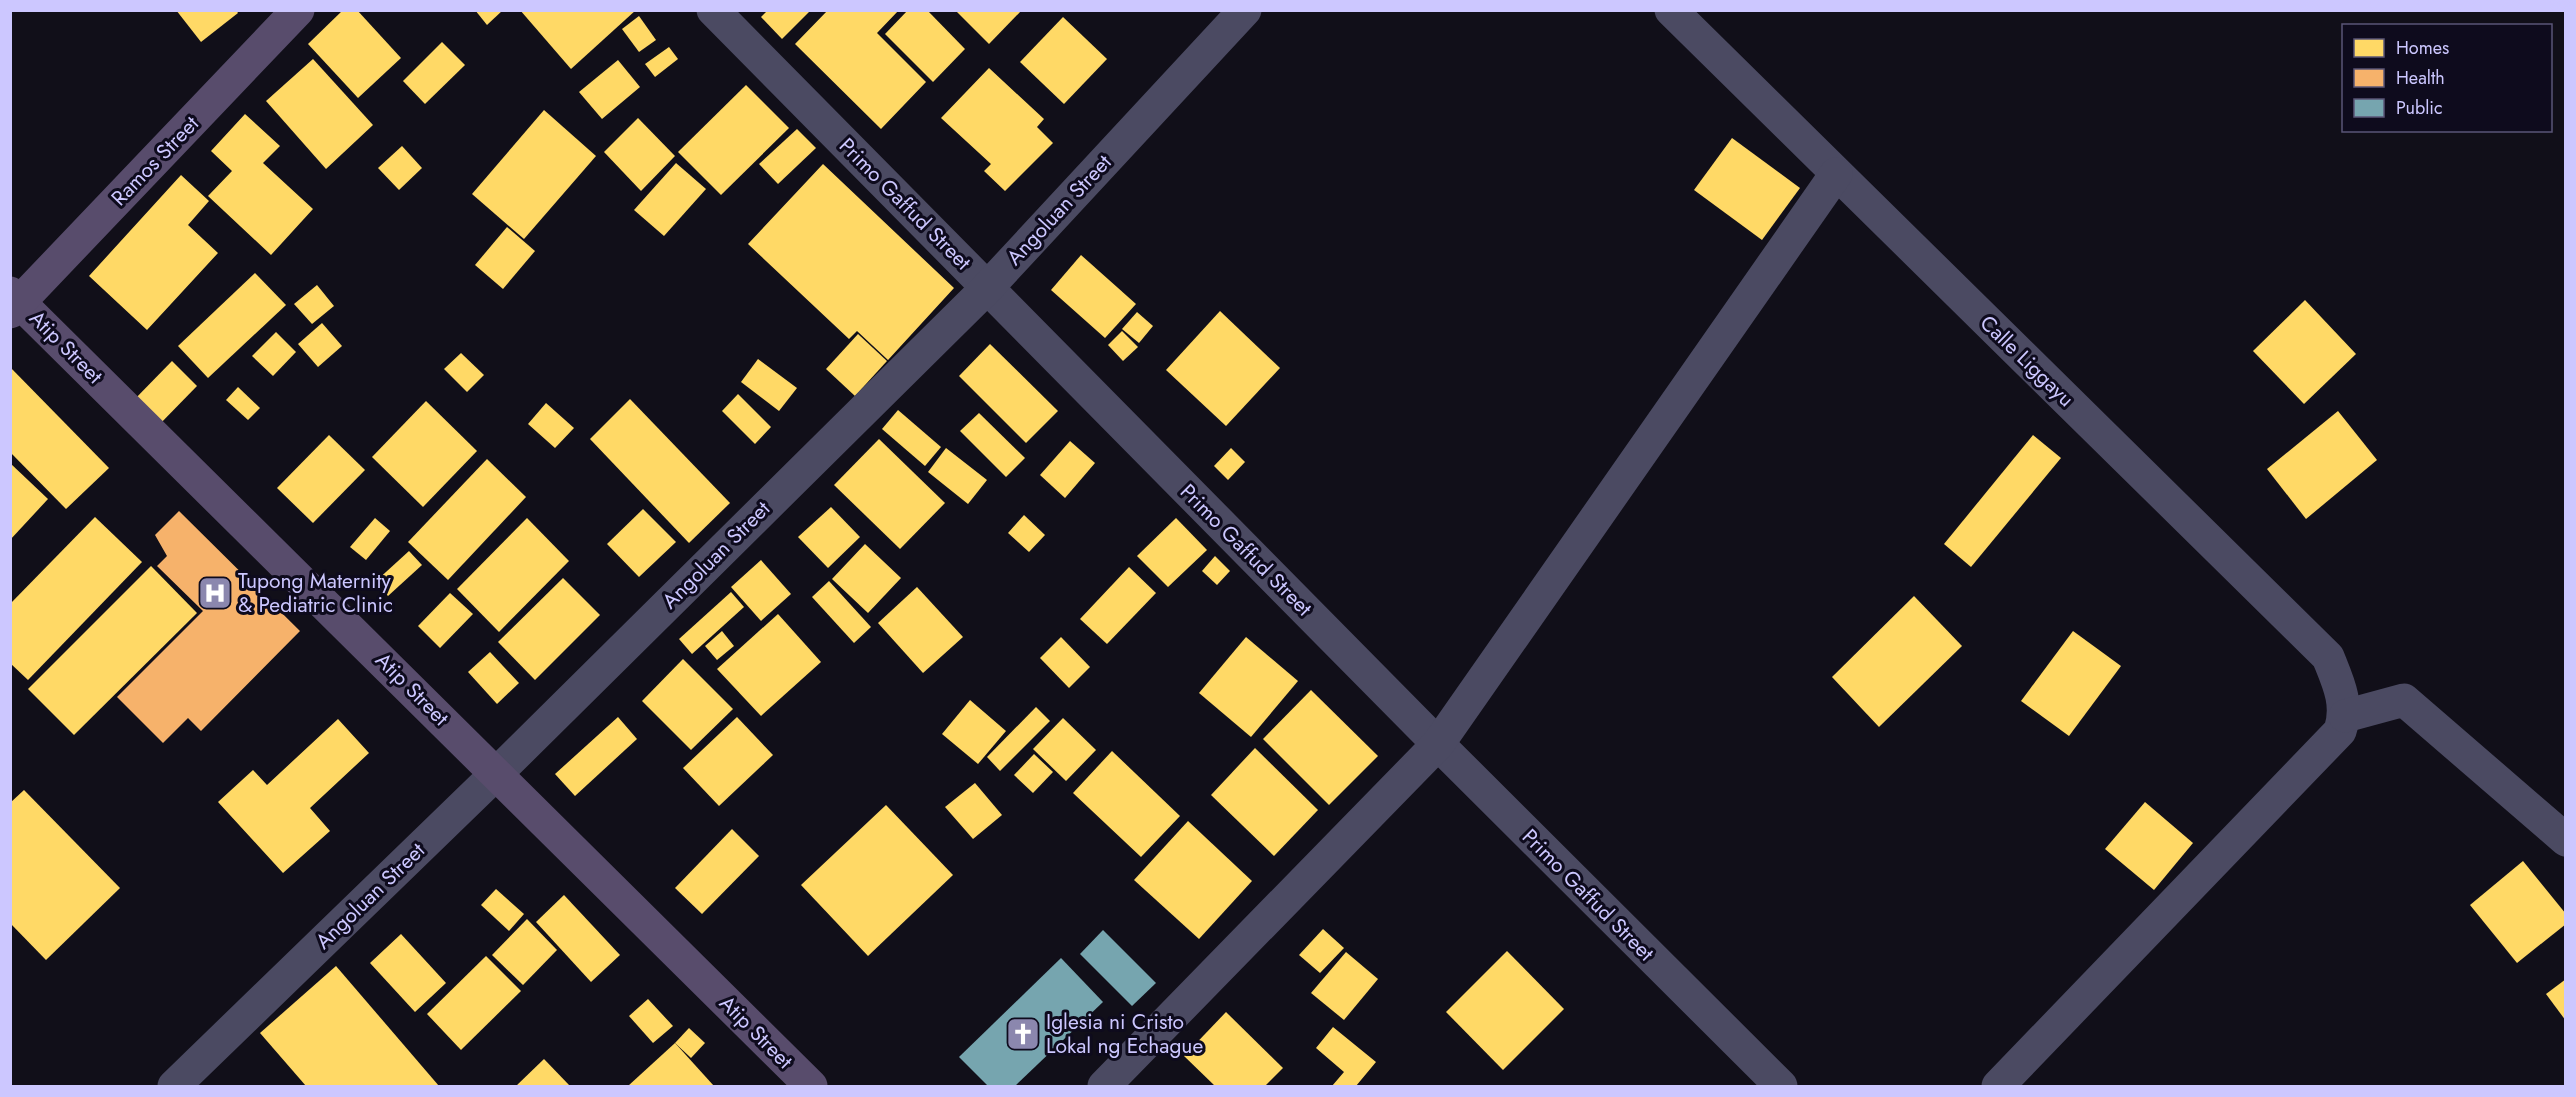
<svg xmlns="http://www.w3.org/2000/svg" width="2576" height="1097" font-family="Jost,sans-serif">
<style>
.homes{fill:#ffd966}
.health{fill:#f6b26b}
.public{fill:#76a5af}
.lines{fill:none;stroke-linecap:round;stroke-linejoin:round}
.minor{stroke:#4b4a62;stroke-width:33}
.major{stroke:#584c6c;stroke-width:33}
.labels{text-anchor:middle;stroke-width:6;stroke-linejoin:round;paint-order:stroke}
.street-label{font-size:21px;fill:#ccc7ff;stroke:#0e0b1d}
.poi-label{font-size:21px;fill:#ccc7ff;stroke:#0e0b1d;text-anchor:start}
</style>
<rect width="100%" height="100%" fill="#110f19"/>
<g class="homes">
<polygon points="176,10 236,10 238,13 201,42"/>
<polygon points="343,10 357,10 401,58 358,98 308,44"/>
<polygon points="475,10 503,10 487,25"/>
<polygon points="520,10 636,10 571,69"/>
<polygon points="768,10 811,10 782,39 761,17"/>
<polygon points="828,10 899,10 877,33 926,82 881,129 795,44"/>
<polygon points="908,10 927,10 965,49 933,82 885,34"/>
<polygon points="955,10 1022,10 989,44"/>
<polygon points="639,16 656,40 639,52 622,29"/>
<polygon points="1063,17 1107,59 1064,104 1020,62"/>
<polygon points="442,42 465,65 425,104 403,81"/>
<polygon points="669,47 678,59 655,77 645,64"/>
<polygon points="313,59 373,125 326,169 266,101"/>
<polygon points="618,60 640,87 602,119 579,92"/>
<polygon points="989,68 1044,119 1037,127 1053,143 1005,191 984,171 991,164 941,118"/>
<polygon points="746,85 789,128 721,195 678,152"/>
<polygon points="544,110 596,156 524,239 472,194"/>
<polygon points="245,114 280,146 263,163 313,209 271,255 208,196 232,171 211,151"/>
<polygon points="638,118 675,156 641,191 604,152"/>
<polygon points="797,129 816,148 778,184 759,164"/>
<polygon points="1732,138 1800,188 1762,240 1694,190"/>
<polygon points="402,146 422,168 399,190 378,168"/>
<polygon points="676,163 706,189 664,236 634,210"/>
<polygon points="823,164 954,288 888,360 857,331 849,339 748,244"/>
<polygon points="181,175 209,201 188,225 218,253 147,330 89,276"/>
<polygon points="507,227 535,251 503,289 475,265"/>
<polygon points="1081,255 1136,304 1105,338 1051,290"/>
<polygon points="255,273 286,305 208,378 178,346"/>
<polygon points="317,285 334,306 312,324 294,304"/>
<polygon points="2305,300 2356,354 2304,404 2253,351"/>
<polygon points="1220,311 1280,368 1226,426 1166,370"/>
<polygon points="1137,312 1153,326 1139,343 1122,329"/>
<polygon points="322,323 342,346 318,367 298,344"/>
<polygon points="1122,331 1138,347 1123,361 1108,345"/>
<polygon points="276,332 296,352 273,376 252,356"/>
<polygon points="858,334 887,361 855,396 826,369"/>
<polygon points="990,344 1058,411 1026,443 959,376"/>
<polygon points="461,353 484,375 467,392 444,369"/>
<polygon points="758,359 797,388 779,411 741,382"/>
<polygon points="172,361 197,386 156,428 131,403"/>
<polygon points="10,367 109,468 66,509 10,452"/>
<polygon points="238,387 260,408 248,420 226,400"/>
<polygon points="738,394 771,427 755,444 722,411"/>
<polygon points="630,399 730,503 689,543 590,439"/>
<polygon points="426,401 477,451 423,507 372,457"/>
<polygon points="546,403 574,428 555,448 528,424"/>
<polygon points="898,410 941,447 925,466 882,429"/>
<polygon points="2338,411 2377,460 2306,519 2267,469"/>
<polygon points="979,413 1025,458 1006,477 960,431"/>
<polygon points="329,435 365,470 313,523 277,488"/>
<polygon points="2033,435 2061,458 1971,567 1944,544"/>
<polygon points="879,439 945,503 900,549 834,485"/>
<polygon points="1070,441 1095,463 1065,498 1040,475"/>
<polygon points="946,448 987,480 968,504 928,472"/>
<polygon points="1231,448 1245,462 1228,480 1214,466"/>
<polygon points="487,459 526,497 448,580 408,542"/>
<polygon points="10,463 48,499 10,540"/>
<polygon points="831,507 860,537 828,568 798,537"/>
<polygon points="643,509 676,542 639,577 607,544"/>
<polygon points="1024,515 1045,535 1029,552 1008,533"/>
<polygon points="95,517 142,562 28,680 10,663 10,604"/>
<polygon points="375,518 390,531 366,560 350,547"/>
<polygon points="527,518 569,561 499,632 457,589"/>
<polygon points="1176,518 1207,550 1168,587 1137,556"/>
<polygon points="865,544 901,578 868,613 832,579"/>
<polygon points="409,551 422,565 388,596 375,582"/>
<polygon points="1215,556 1230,571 1217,585 1202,571"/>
<polygon points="761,560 791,594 761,621 731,587"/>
<polygon points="151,566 197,613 74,735 28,689"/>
<polygon points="1129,567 1156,593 1107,644 1080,619"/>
<polygon points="563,578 600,615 535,680 498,642"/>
<polygon points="829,581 871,627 854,643 812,597"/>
<polygon points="917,587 963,637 923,673 878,623"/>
<polygon points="731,592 744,607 692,654 679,639"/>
<polygon points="450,593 473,614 440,648 418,626"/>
<polygon points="1914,596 1962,646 1879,727 1832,677"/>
<polygon points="778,614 821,662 761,716 717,669"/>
<polygon points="722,631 734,646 717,660 705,646"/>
<polygon points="2073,631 2121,666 2069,736 2021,701"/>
<polygon points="1061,637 1090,667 1069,688 1040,658"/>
<polygon points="1246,637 1298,681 1251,737 1199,693"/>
<polygon points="490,652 519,683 497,704 468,672"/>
<polygon points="683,659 733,709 691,750 642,701"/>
<polygon points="1311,690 1378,756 1329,805 1263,739"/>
<polygon points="970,700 1006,731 978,764 942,734"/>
<polygon points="1036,707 1050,721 1000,771 987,757"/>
<polygon points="618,717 637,739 575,796 555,774"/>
<polygon points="737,717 773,755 719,806 683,768"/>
<polygon points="1063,718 1096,750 1066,781 1033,749"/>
<polygon points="338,719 369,753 310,808 330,831 283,873 218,802 253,770 267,785"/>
<polygon points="1255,748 1318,810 1274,856 1211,795"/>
<polygon points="1112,751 1180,816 1141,857 1073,793"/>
<polygon points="1034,754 1053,772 1033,793 1014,775"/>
<polygon points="975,783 1002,815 973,839 945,807"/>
<polygon points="24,790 120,888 46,960 10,923 10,803"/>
<polygon points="2145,802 2193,843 2154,890 2105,849"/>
<polygon points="886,805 953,875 868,956 801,885"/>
<polygon points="1188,821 1252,881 1199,939 1134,880"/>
<polygon points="732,829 759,856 702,914 675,888"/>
<polygon points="2523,861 2566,914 2566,924 2517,963 2470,905"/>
<polygon points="496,889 524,914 509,931 481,905"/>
<polygon points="564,895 620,955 591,982 536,922"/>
<polygon points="527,919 557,950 523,985 492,955"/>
<polygon points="1323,929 1344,948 1320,973 1299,955"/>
<polygon points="401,934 446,983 415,1012 370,963"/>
<polygon points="1507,951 1564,1009 1503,1070 1446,1012"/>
<polygon points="1346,952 1378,979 1344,1020 1311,993"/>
<polygon points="486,956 521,991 461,1050 427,1014"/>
<polygon points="336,966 439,1086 306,1086 260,1033"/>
<polygon points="2566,979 2566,1021 2546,994"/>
<polygon points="648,999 673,1026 653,1043 629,1016"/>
<polygon points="1226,1012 1283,1068 1265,1086 1215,1086 1184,1056"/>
<polygon points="1333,1027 1376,1062 1356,1086 1332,1086 1344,1072 1316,1048"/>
<polygon points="689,1028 705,1043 691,1058 675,1043"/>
<polygon points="675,1043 714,1086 628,1086"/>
<polygon points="544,1059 570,1086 516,1086"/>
</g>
<polygon class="health" points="179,511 300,631 201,731 188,718 163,743 117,697 203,611 157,566 167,556 155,535"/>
<g class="public">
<polygon points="1103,930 1156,983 1132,1006 1080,954"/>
<polygon points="1061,958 1103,1002 1015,1086 988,1086 959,1057"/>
</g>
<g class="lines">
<g class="minor">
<polyline points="713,10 1438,744 1781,1086"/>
<path d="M 1671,10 L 2328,657 C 2338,682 2349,704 2340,731 L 1998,1086"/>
<polyline points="2345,716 2404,700 2566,840"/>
<polyline points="174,1086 497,773 988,287 1245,10"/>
<polyline points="1104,1086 1438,744 1836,174"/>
</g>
<g class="major">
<polyline points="10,293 811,1086"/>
<polyline points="10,312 298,10"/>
</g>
</g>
<defs>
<g id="hospital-square" transform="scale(1.725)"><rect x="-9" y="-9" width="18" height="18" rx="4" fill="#8b87ae" stroke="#0e0b1d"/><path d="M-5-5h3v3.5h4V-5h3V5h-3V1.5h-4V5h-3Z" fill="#fff"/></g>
<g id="church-square" transform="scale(1.725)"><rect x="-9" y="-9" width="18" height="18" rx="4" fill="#8b87ae" stroke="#0e0b1d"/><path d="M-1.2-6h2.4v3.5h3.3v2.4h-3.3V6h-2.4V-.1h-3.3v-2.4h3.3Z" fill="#fff"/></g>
</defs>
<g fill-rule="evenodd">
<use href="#hospital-square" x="215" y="593"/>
<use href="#church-square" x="1023" y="1034"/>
</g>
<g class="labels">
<g class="street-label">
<text transform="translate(155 161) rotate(-46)" y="7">Ramos Street</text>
<text transform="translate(905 204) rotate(45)" y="7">Primo Gaffud Street</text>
<text transform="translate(1059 210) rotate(-47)" y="7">Angoluan Street</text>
<text transform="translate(66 347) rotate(45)" y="7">Atip Street</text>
<text transform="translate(2027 361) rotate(44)" y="7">Calle Liggayu</text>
<text transform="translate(1246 550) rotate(45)" y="7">Primo Gaffud Street</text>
<text transform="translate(716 555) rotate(-45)" y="7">Angoluan Street</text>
<text transform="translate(412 689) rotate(45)" y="7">Atip Street</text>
<text transform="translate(1588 895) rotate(45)" y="7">Primo Gaffud Street</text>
<text transform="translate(370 896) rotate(-44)" y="7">Angoluan Street</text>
<text transform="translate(756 1032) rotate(45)" y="7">Atip Street</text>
</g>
<g class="poi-label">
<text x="238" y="588">Tupong Maternity<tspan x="238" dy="24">&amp; Pediatric Clinic</tspan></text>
<text x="1046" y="1029">Iglesia ni Cristo<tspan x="1046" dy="24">Lokal ng Echague</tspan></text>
</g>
</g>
<rect width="2576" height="1097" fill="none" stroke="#ccc7ff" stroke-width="24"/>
<rect x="2342" y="24" width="210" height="108" fill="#0e0b1d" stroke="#5a5677" stroke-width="1.5"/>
<rect x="2354" y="39" width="30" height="18" fill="#ffd966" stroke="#5a5677" stroke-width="1.5"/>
<text x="2396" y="54" font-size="18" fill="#ccc7ff">Homes</text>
<rect x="2354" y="69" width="30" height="18" fill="#f6b26b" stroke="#5a5677" stroke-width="1.5"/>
<text x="2396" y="84" font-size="18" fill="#ccc7ff">Health</text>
<rect x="2354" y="99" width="30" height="18" fill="#76a5af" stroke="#5a5677" stroke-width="1.5"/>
<text x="2396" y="114" font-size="18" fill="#ccc7ff">Public</text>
</svg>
